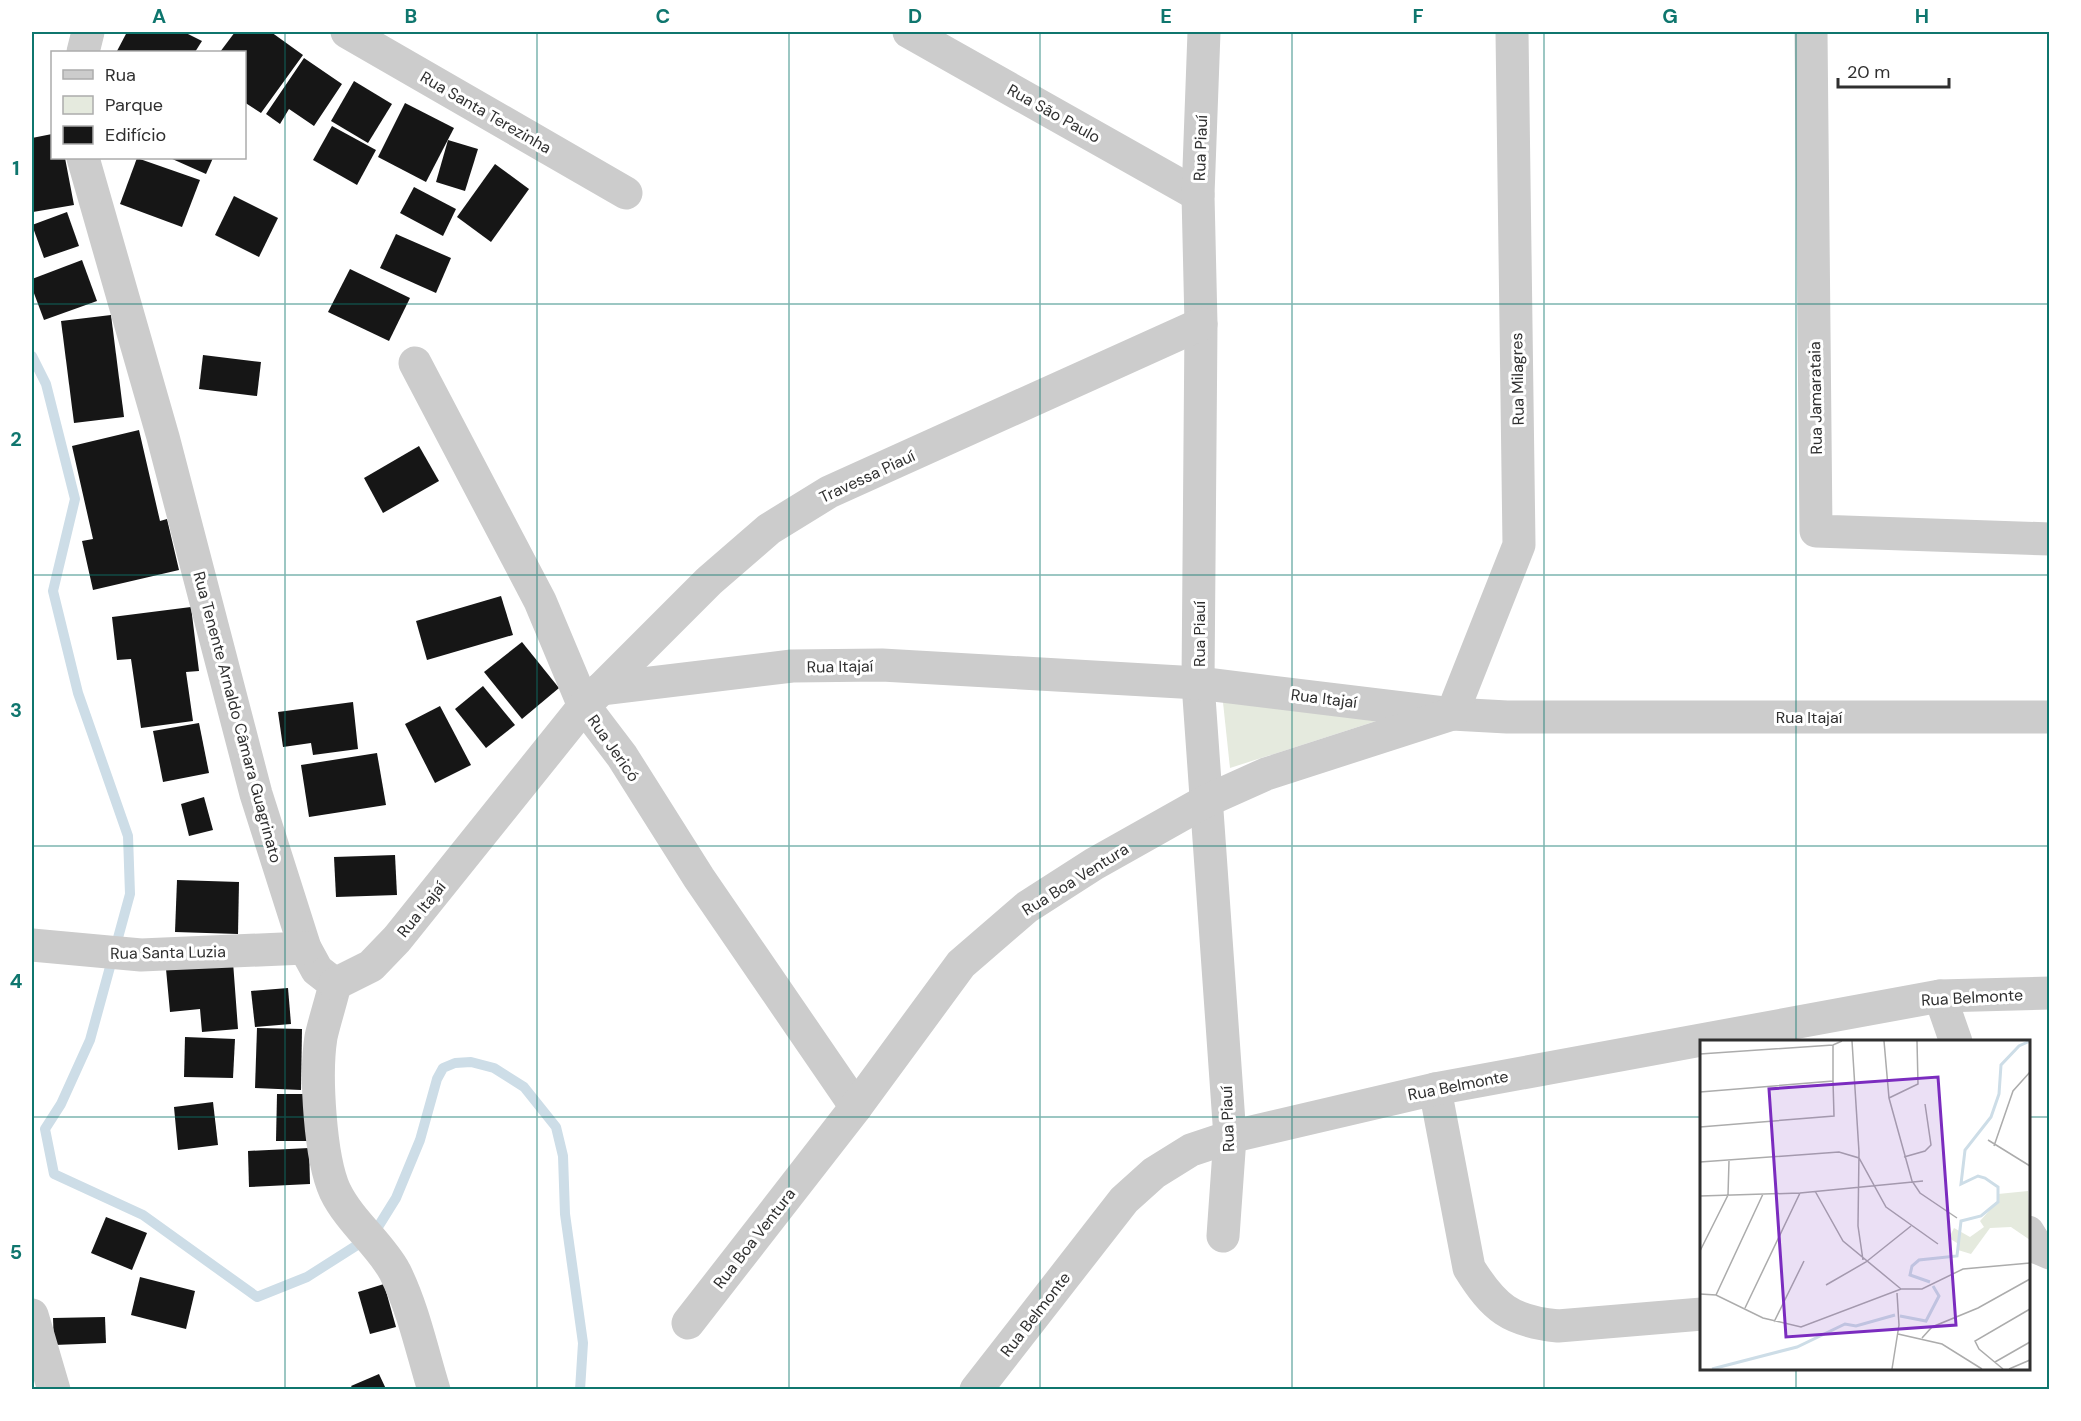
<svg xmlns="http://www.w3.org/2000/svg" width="2081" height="1421" font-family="'DM Sans',sans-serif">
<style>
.green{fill:#e5eade}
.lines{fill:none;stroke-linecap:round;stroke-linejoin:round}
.stream{stroke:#cddde7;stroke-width:10}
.building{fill:#161616}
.minor{stroke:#ccc;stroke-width:33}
.grid{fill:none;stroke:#0f766e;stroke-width:1.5;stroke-opacity:0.55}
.labels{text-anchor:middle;stroke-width:6;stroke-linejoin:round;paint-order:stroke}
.street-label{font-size:16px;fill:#2f2f2f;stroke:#fff}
.inset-river{fill:none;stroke:#cddde7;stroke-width:3}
.inset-road{fill:none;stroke:#acacac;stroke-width:1.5}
.view{fill:#7b2cbf;fill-opacity:0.15;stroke:#7b2cbf;stroke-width:3}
.inset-edge{fill:none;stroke:#2f2f2f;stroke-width:3}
.neatline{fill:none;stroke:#0f766e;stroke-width:2}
.grid-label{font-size:20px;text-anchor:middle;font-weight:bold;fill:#0f766e}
</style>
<rect width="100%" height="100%" fill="#fff"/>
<polygon class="green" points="1222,693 1401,713 1230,768"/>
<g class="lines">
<polyline class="stream" points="32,356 46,384 75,499 53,591 78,693 128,836 130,894 90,1040 61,1104 45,1129 54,1174 143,1215 257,1297 307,1277 373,1235 396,1198 420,1140 437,1079 443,1068 455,1063 471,1062 494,1068 524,1087 556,1127 563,1156 565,1214 583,1343 580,1390"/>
</g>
<g class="building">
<polygon points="127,32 184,32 202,41 195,52 119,52 117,51"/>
<polygon points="235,32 271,32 303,55 261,113 244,102 244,52 220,52"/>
<polygon points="304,58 342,84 314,126 289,109 280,124 266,114"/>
<polygon points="354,81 392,104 368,143 331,121"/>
<polygon points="405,103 454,128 426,182 378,157"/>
<polygon points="332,126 376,150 357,185 313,160"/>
<polygon points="52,134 52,158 65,158 74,205 33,212 32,138"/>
<polygon points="448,140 478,149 465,191 436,182"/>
<polygon points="137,158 200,180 182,227 120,204"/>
<polygon points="170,158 213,158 206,174"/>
<polygon points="495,164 529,189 491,242 457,217"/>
<polygon points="414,187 456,209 443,236 400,213"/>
<polygon points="234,196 278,218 259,257 215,235"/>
<polygon points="67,212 79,246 44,258 32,225"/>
<polygon points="396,234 451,258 436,293 380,268"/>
<polygon points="82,260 97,301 44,320 32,288 32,279"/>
<polygon points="350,269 410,298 389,341 328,312"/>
<polygon points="111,315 124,417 74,423 61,321"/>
<polygon points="203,355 261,362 257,396 199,389"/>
<polygon points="139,430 160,521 167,519 179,570 93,590 82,541 93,539 72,446"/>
<polygon points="419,446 439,481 383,513 364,478"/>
<polygon points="501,596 513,635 427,660 416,621"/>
<polygon points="191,607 199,671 186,672 193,721 141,728 131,659 117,660 112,617"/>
<polygon points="522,642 559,688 522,719 484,672"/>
<polygon points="483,686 515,725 486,748 455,709"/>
<polygon points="353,702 358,749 313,755 311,743 283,747 278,712"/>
<polygon points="440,706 471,765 435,783 405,724"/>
<polygon points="199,723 209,773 163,782 153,731"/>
<polygon points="377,753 386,805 309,817 301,765"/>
<polygon points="204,797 213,830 189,836 181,804"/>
<polygon points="395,855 397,895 336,897 334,857"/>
<polygon points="177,880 239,882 238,934 175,932"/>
<polygon points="233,962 238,1029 202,1032 200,1009 170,1012 166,969"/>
<polygon points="288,988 291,1024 255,1027 251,991"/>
<polygon points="257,1028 302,1029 301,1090 255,1088"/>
<polygon points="185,1037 235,1039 233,1078 184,1077"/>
<polygon points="277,1094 311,1094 311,1141 276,1141"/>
<polygon points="213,1102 218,1145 178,1150 174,1107"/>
<polygon points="309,1148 310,1184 249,1187 248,1151"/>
<polygon points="106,1217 147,1233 132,1270 91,1253"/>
<polygon points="140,1277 195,1291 186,1329 131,1315"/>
<polygon points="384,1284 396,1327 370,1334 358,1292"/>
<polygon points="105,1317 106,1343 54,1345 53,1318"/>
<polygon points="379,1374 386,1389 353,1389 351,1386"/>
</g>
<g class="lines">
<g class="minor">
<polyline points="347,32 626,193"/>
<polyline points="909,32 1198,195"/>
<polyline points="1204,32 1198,195 1201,324 1198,683 1230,1137 1223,1236"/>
<polyline points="1811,32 1816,531 2050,539"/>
<polyline points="83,52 88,32"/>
<path d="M 83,158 L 163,437 L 256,794 L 305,948 L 317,970 L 335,984 C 331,1002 325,1019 321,1037 C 315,1074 320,1158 335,1191 C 350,1222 380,1244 395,1272 C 413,1308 422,1351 434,1390"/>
<polyline points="415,363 540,601 584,706 622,756 699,878 856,1107"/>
<polyline points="601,689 792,666 882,665 1198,683 1452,714 1507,717 2050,717"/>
<polyline points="32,945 141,955 305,948"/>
<polyline points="335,984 371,966 397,939 584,706 709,581 769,529 829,492 1201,324"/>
<polyline points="1940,996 1956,1042"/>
<path d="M 1435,1089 L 1469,1268 C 1494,1308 1510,1321 1558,1326 L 1702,1314"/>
<polyline points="2028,1232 2038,1248 2050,1253"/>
<polyline points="32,1315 54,1390"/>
<polyline points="688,1323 856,1107 961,964 1027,907 1094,864 1206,801 1266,774 1452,714 1519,545 1512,32"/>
<polyline points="976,1390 1124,1200 1154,1173 1191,1150 1230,1137 1435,1089 1940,996 2050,993"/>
</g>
</g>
<path class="grid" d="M 285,32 L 285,1390M 537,32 L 537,1390M 789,32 L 789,1390M 1040,32 L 1040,1390M 1292,32 L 1292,1390M 1544,32 L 1544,1390M 1796,32 L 1796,1042M 32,304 L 2050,304M 32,575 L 2050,575M 32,846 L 2050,846M 32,1117 L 1702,1117M 2028,1117 L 2050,1117M 1796,1368 L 1796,1390"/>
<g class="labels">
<g class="street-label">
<text transform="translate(486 112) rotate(30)" y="6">Rua Santa Terezinha</text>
<text transform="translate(1054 113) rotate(29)" y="6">Rua São Paulo</text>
<text transform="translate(1200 148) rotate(-88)" y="6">Rua Piauí</text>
<text transform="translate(1517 379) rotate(-91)" y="6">Rua Milagres</text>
<text transform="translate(1815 398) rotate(-91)" y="6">Rua Jamarataia</text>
<text transform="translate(867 476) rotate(-25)" y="6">Travessa Piauí</text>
<text transform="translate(1199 634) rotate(-90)" y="6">Rua Piauí</text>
<text transform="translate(840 666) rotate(-1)" y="6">Rua Itajaí</text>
<text transform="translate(1324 698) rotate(7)" y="6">Rua Itajaí</text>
<text transform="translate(238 717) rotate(75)" y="6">Rua Tenente Arnaldo Câmara Guagrinato</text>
<text x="1809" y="723">Rua Itajaí</text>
<text transform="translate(614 748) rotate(55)" y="6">Rua Jericó</text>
<text transform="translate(1075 879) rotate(-32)" y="6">Rua Boa Ventura</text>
<text transform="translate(421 909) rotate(-51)" y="6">Rua Itajaí</text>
<text transform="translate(168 952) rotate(-1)" y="6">Rua Santa Luzia</text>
<text transform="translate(1972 997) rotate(-3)" y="6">Rua Belmonte</text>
<text transform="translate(1458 1085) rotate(-11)" y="6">Rua Belmonte</text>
<text transform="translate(1227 1119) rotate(-92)" y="6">Rua Piauí</text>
<text transform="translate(754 1238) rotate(-52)" y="6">Rua Boa Ventura</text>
<text transform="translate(1035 1314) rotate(-52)" y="6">Rua Belmonte</text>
</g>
</g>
<g transform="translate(1700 1040)">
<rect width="330" height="330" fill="#fff"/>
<path d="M 328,151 L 330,200 L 311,187 L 290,188 L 271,214 L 258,210 L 257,203 L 249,198 L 254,188 L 270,197 L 284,187 L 280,181 L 297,162 L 298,154 Z" fill="#e5eade"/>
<path class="inset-river" d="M 230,242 L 210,235 L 212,226 L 219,220 L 257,216 L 261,181 L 281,176 L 298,162 L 298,147 L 285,138 L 278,136 L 261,144 L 265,110 L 291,77 L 299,54 L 301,25 L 319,6 L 330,1M 200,276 L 226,281 L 239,256 L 233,246M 12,329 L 97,307 L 145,284 L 156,286 L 195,275"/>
<path class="inset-road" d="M 152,1 L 159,112 L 158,186 L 163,220M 184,1 L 189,58 L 212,141 L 220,153 L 257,178M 0,14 L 133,5 L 142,1M 0,52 L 133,41 L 133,5M 189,58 L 218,44 L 217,1M 0,87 L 134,76 L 133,41M 288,100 L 330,126M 294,106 L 313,51 L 330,32M 204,117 L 225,111 L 231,105 L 225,64M 0,122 L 139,112 L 159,118 L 186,167 L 238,204M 115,151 L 143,201 L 201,249M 0,156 L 100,153 L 223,141M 0,211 L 28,155 L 29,121M 126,245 L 166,222 L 211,186M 0,254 L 16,255 L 63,278 L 101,287 L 201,249 L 222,249 L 263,229 L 330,223M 16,255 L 63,154M 45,268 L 100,153M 74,282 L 104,221M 198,294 L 242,304 L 282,329M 222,298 L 232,287 L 278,268 L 330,239M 295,322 L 330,302M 192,329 L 199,285 L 197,253M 303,329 L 279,309 L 275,301 L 330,269M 309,329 L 330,320"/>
<path class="view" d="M 238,37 L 256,285 L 86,297 L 69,49 Z"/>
<rect width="330" height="330" class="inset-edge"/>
</g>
<rect width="2081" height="1421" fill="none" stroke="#ffffff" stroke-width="66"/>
<rect x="51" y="51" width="195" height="108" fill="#ffffff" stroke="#acacac" stroke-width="1.5"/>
<rect x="63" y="70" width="30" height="9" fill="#cccccc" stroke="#acacac" stroke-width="1.5"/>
<text x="105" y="81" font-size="18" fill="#2f2f2f">Rua</text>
<rect x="63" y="96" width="30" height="18" fill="#e5eade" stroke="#acacac" stroke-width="1.5"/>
<text x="105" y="111" font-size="18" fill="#2f2f2f">Parque</text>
<rect x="63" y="126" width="30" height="18" fill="#161616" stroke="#acacac" stroke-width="1.5"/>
<text x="105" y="141" font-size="18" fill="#2f2f2f">Edifício</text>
<path d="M1838 78v9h111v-9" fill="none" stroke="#2f2f2f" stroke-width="3"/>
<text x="1847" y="78" font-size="18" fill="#2f2f2f" stroke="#ffffff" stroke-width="4.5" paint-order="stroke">20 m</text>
<rect x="33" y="33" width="2015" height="1355" class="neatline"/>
<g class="grid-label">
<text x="159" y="23">A</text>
<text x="411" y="23">B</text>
<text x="663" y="23">C</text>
<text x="915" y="23">D</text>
<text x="1166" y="23">E</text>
<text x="1418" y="23">F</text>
<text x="1670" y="23">G</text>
<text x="1922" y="23">H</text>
<text x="16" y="175">1</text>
<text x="16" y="446">2</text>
<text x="16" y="717">3</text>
<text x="16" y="988">4</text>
<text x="16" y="1259">5</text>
</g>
</svg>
